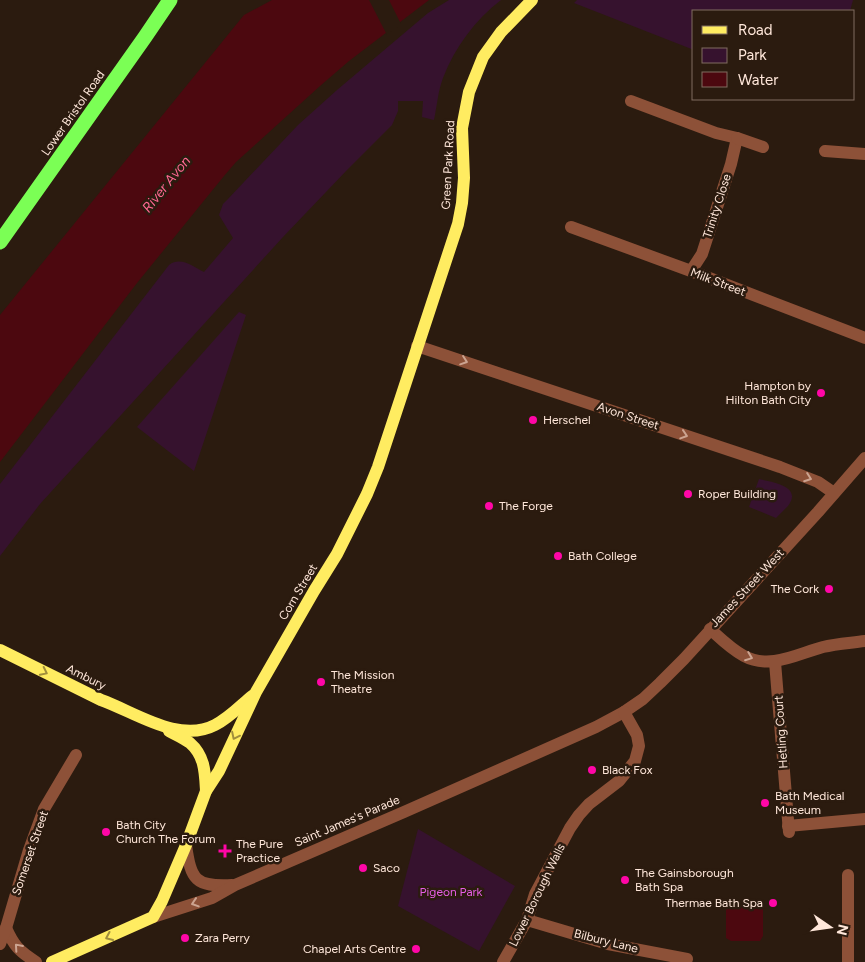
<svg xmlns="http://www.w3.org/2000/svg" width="865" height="962" font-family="Figtree,sans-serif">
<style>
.green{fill:#36122e}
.water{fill:#4c080f}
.pier{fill:#2b1b0f}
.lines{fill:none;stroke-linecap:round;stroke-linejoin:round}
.minor{stroke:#8d5138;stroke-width:12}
.major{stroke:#ffec61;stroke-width:12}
.highway{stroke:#7bff55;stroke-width:15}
.oneway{stroke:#cca491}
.oneway2{stroke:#a08e3c}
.poi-dot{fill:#ff06a7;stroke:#2b1b0f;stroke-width:2}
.labels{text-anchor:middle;stroke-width:5;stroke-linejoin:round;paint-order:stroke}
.street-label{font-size:12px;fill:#ffe7da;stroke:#2b1b0f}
.poi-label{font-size:12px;fill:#ffe7da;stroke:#2b1b0f;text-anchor:start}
.park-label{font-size:12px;fill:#e75ee7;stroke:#2b1b0f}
.water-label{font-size:14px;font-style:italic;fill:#ff6893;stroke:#2b1b0f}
</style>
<rect width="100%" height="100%" fill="#2b1b0f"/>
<g class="green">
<path d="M 449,0 L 501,0 C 475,20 455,47 443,78 C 438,91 437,106 434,120 L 422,117 L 423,101 L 398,101 L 398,111 L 392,125 L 347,170 L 283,237 L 40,504 L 0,556 L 0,484 L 169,265 C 181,256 193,267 204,272 L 233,238 L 219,215 L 223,204 L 227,200 L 298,125 L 337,90 L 428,13 Z"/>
<polygon points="577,0 853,0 850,11 694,11 694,50 574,3"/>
<polygon points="239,312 246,315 194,471 137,427"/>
<path d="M 759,479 C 772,482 803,486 788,506 C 784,510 780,514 776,518 L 749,507 Z"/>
<polygon points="418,829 515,886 479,951 398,906"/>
</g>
<g class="water">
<polygon points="272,0 429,0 349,61 320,86 236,162 224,176 137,283 0,462 0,315 244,15"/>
<polygon points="732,904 759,905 763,908 763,936 760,941 731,941 726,938 726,909 729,905"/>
</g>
<polygon class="pier" points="369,0 389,0 401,24 387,35"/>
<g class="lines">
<g class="minor">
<polyline points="631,101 716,133 737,138 731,164 702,254 691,271"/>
<polyline points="737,138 763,147"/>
<polyline points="825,151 865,154"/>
<polyline points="571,227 691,271 865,338"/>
<polyline points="417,346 780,467 818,482 834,493"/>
<path d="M 710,629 C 720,638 731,649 744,656 C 770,670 797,654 823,647 C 836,644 851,643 865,641"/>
<polyline points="775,662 789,832"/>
<polyline points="788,826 865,819"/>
<path d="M 186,845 C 191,880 195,887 232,885"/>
<polyline points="848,875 848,962"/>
<polyline points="153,917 212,898 235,885 404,812 596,727 624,712 643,699 660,683 684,659 818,512 865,458"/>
<polyline points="527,920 608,944 687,959"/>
<path d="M 6,928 C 14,946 19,951 36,962"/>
<polyline points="0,944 6,928 29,850 44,809 76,755"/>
<polyline points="503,962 527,920 535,894 570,828 579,815 589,804 619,781 635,761 639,746 637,735 624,712"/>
</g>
<g class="major">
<path d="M 0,650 L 101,700 C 135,712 179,744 215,725 C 229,718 240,706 252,696"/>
<path d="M 169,731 C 176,735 184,738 190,743 C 205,756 205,773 206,791"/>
<polyline points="52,962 153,917 162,901 186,845 206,791 219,771 256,692 314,591 337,554 367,494 378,467 458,224 462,203 464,178 462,128 469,92 483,57 501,32 532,0"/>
</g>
<polyline class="highway" points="0,242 145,37 170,0"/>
</g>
<defs><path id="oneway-chevron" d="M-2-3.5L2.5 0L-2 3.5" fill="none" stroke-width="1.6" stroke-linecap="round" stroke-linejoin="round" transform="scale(1.25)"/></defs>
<g class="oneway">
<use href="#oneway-chevron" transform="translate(464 361) rotate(19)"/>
<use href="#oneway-chevron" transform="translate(684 435) rotate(18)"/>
<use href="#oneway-chevron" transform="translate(808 478) rotate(20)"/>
<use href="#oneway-chevron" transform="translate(749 657) rotate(21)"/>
<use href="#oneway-chevron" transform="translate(195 903) rotate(162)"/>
<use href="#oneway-chevron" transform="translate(18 947) rotate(-131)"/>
</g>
<g class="oneway2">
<use href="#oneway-chevron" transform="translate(44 672) rotate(26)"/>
<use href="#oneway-chevron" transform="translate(235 736) rotate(116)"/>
<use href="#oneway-chevron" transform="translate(109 937) rotate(156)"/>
</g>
<g class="poi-dot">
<circle cx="821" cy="393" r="5"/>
<circle cx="533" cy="420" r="5"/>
<circle cx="688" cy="494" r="5"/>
<circle cx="489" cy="506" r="5"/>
<circle cx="558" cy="556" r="5"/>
<circle cx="829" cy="589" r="5"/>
<circle cx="321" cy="682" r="5"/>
<circle cx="592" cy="770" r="5"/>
<circle cx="765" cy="803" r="5"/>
<circle cx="106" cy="832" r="5"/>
<path d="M222.5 843.5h5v5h5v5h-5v5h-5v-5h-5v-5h5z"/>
<circle cx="363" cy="868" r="5"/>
<circle cx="625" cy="880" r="5"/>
<circle cx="773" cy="903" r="5"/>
<circle cx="185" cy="938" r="5"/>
<circle cx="416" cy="949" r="5"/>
</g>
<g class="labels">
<g class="street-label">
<text transform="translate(73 113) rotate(-55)" y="4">Lower Bristol Road</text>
<text transform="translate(448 165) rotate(-87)" y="4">Green Park Road</text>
<text transform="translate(717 206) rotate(-72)" y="4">Trinity Close</text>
<text transform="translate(718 282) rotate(21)" y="4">Milk Street</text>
<text transform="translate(628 416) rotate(18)" y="4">Avon Street</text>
<text transform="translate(747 588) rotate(-47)" y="4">James Street West</text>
<text transform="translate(298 592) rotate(-59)" y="4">Corn Street</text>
<text transform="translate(86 677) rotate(26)" y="4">Ambury</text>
<text transform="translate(781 732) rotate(-94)" y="4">Hetling Court</text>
<text transform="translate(347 821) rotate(-23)" y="4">Saint James's Parade</text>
<text transform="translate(30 853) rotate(-71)" y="4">Somerset Street</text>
<text transform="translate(537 895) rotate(-64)" y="4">Lower Borough Walls</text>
<text transform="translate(606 941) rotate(14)" y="4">Bilbury Lane</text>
</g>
<g class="poi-label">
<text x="811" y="390" text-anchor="end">Hampton by<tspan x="811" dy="14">Hilton Bath City</tspan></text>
<text x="543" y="424">Herschel</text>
<text x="698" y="498">Roper Building</text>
<text x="499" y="510">The Forge</text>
<text x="568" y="560">Bath College</text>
<text x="819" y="593" text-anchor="end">The Cork</text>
<text x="331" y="679">The Mission<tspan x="331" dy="14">Theatre</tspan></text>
<text x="602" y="774">Black Fox</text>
<text x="775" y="800">Bath Medical<tspan x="775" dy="14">Museum</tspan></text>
<text x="116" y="829">Bath City<tspan x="116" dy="14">Church The Forum</tspan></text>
<text x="236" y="848">The Pure<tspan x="236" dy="14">Practice</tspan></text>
<text x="373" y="872">Saco</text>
<text x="635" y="877">The Gainsborough<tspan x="635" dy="14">Bath Spa</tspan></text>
<text x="763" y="907" text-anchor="end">Thermae Bath Spa</text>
<text x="195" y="942">Zara Perry</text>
<text x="406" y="953" text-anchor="end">Chapel Arts Centre</text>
</g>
<g class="park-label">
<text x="451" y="896">Pigeon Park</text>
</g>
<g class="water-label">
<text transform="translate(166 184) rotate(-51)" y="5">River Avon</text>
</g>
</g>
<rect x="692" y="10" width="162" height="90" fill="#2b1b0f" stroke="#806d60"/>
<rect x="702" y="26" width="25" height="8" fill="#ffec61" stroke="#806d60"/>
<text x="738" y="35" font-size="15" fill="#ffe7da">Road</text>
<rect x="702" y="48" width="25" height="15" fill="#36122e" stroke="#806d60"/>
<text x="738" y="60" font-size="15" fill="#ffe7da">Park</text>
<rect x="702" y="72" width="25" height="15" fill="#4c080f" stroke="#806d60"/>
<text x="738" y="85" font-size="15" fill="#ffe7da">Water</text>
<g transform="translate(830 927) rotate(103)" stroke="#2b1b0f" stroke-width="4" paint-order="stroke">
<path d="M0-4L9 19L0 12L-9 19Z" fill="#ffe7da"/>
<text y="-8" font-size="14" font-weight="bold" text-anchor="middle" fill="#ffe7da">N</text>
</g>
</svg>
